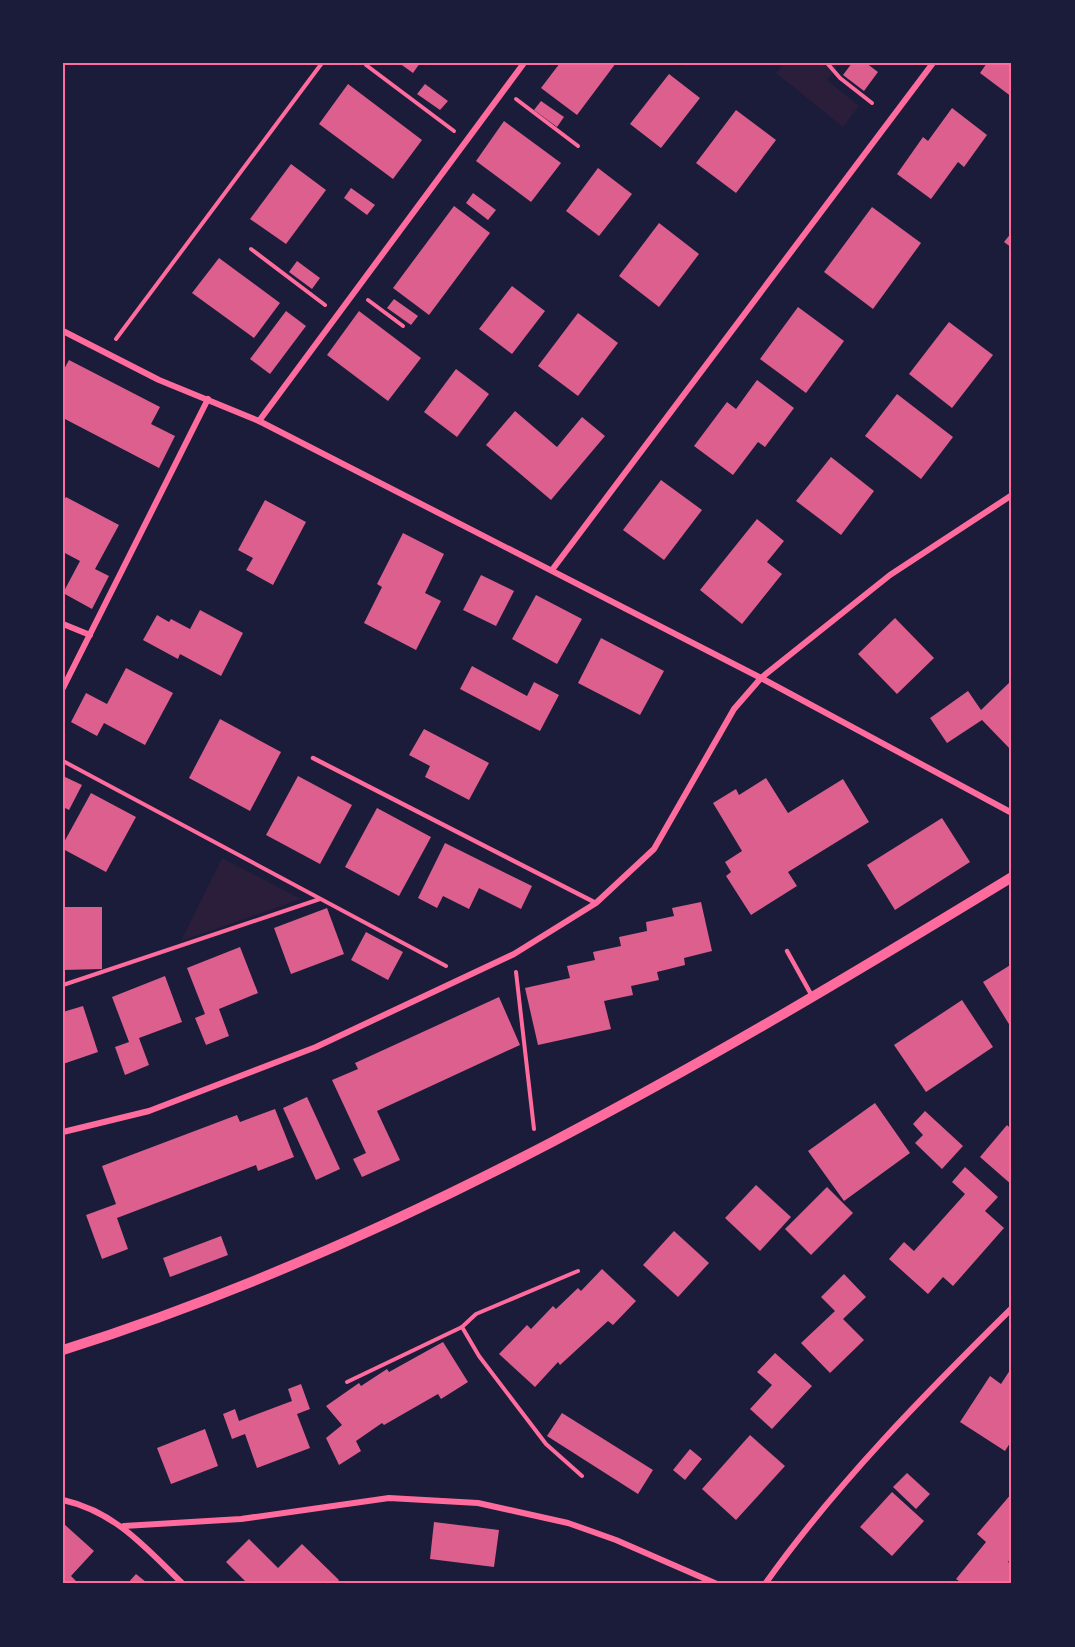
<svg xmlns="http://www.w3.org/2000/svg" width="1075" height="1647" font-family="'Sofia Sans Condensed',sans-serif">
<style>
.green{fill:#2a1e3b}
.building{fill:#dd5f8e}
.lines{fill:none;stroke-linecap:round;stroke-linejoin:round}
.path{stroke:#ff6b9d;stroke-width:4}
.service{stroke:#ff6b9d;stroke-width:4.5}
.minor{stroke:#ff6b9d;stroke-width:6}
.tertiary{stroke:#ff6b9d;stroke-width:10}
.neatline{fill:none;stroke:#ff6b9d;stroke-width:2}
</style>
<rect width="100%" height="100%" fill="#1b1b3a"/>
<g class="green">
<polygon points="784,63 840,63 827,80 859,106 843,127 776,73"/>
<polygon points="222,858 301,899 181,941"/>
</g>
<g class="building">
<polygon points="399,63 420,63 413,73"/>
<polygon points="560,63 616,63 577,115 541,88"/>
<polygon points="852,63 866,63 878,72 864,91 843,75"/>
<polygon points="987,63 1012,63 1012,97 980,73"/>
<polygon points="669,74 700,98 661,148 630,124"/>
<polygon points="348,84 422,140 393,179 319,124"/>
<polygon points="425,84 448,101 440,110 417,94"/>
<polygon points="541,101 564,117 557,127 534,110"/>
<polygon points="952,108 987,135 964,167 958,162 931,199 897,174 923,137 928,141"/>
<polygon points="736,110 776,140 736,193 696,163"/>
<polygon points="504,121 561,163 531,202 476,161"/>
<polygon points="291,164 326,190 286,244 250,219"/>
<polygon points="598,168 632,194 599,236 566,211"/>
<polygon points="351,188 375,205 367,215 344,198"/>
<polygon points="473,193 496,210 488,220 466,203"/>
<polygon points="454,206 490,233 429,315 393,288"/>
<polygon points="872,207 921,243 873,309 824,272"/>
<polygon points="659,223 699,254 659,307 619,276"/>
<polygon points="1012,232 1012,248 1004,242"/>
<polygon points="219,258 280,303 254,338 192,293"/>
<polygon points="297,261 320,278 312,289 289,272"/>
<polygon points="512,286 545,311 512,354 479,329"/>
<polygon points="394,299 418,316 411,325 387,308"/>
<polygon points="798,307 844,341 806,393 760,359"/>
<polygon points="286,311 306,326 270,374 250,359"/>
<polygon points="359,311 421,358 388,401 327,355"/>
<polygon points="578,313 618,343 578,396 538,366"/>
<polygon points="949,322 993,355 952,408 909,374"/>
<polygon points="69,360 160,407 151,424 175,436 159,468 63,418 63,371"/>
<polygon points="456,369 489,394 457,437 424,412"/>
<polygon points="757,380 794,408 765,447 758,442 733,475 694,446 727,402 736,409"/>
<polygon points="897,394 953,437 921,479 865,436"/>
<polygon points="515,411 557,447 582,417 605,436 551,500 486,445"/>
<polygon points="831,457 874,491 841,535 796,501"/>
<polygon points="661,480 702,510 664,560 623,530"/>
<polygon points="66,497 119,525 95,569 109,576 92,609 63,593 80,561 63,552 63,501"/>
<polygon points="265,500 306,522 273,585 246,570 253,558 238,550"/>
<polygon points="757,519 784,541 767,562 782,574 742,624 700,590"/>
<polygon points="403,533 444,554 425,593 441,601 416,650 364,623 382,587 377,584"/>
<polygon points="481,575 514,591 496,626 463,610"/>
<polygon points="536,595 582,619 557,664 512,639"/>
<polygon points="200,610 243,633 221,676 180,654 178,659 143,640 157,615 169,622 171,619 190,629"/>
<polygon points="895,618 934,658 897,694 858,654"/>
<polygon points="601,638 664,671 640,715 578,683"/>
<polygon points="472,666 527,696 534,682 559,695 540,731 460,689"/>
<polygon points="126,668 173,693 145,745 104,723 97,736 71,722 86,693 107,704"/>
<polygon points="1011,681 1012,751 982,720 947,743 930,718 968,691 981,710"/>
<polygon points="220,719 281,752 250,811 189,778"/>
<polygon points="424,729 489,763 469,800 425,777 430,766 409,755"/>
<polygon points="63,776 82,785 69,810 63,807"/>
<polygon points="298,776 352,805 320,864 266,835"/>
<polygon points="766,778 788,813 843,779 869,822 788,872 797,886 751,915 726,876 731,872 725,862 742,851 713,803 736,789 739,795"/>
<polygon points="91,793 136,817 106,872 63,849 63,844"/>
<polygon points="377,808 431,837 399,896 345,867"/>
<polygon points="942,818 970,862 895,910 867,865"/>
<polygon points="445,843 532,886 521,909 479,888 469,909 443,896 437,908 418,898"/>
<polygon points="701,902 712,951 684,958 685,965 657,972 659,980 631,986 633,995 604,1001 611,1029 538,1045 525,988 570,978 567,966 595,960 593,952 621,946 619,937 647,931 646,922 674,916 672,908"/>
<polygon points="63,907 102,907 102,969 63,970"/>
<polygon points="327,908 344,954 291,974 274,928"/>
<polygon points="366,932 403,952 388,980 351,960"/>
<polygon points="240,947 258,993 219,1009 229,1036 206,1045 195,1018 205,1014 187,968"/>
<polygon points="1012,964 1012,1029 983,982"/>
<polygon points="165,976 182,1022 139,1038 149,1065 125,1075 115,1047 129,1042 112,997"/>
<polygon points="499,997 520,1045 377,1111 400,1160 362,1177 353,1159 366,1153 332,1080 358,1069 355,1063"/>
<polygon points="962,1000 993,1047 926,1092 894,1045"/>
<polygon points="83,1006 98,1052 63,1064 63,1012"/>
<polygon points="307,1097 340,1169 316,1180 283,1108"/>
<polygon points="875,1103 910,1153 844,1201 808,1151"/>
<polygon points="275,1109 294,1157 258,1171 256,1165 117,1218 128,1249 102,1259 86,1215 116,1204 102,1166 237,1115 240,1122"/>
<polygon points="925,1111 963,1146 942,1169 915,1143 923,1135 913,1124"/>
<polygon points="1007,1125 1012,1130 1012,1185 980,1157"/>
<polygon points="965,1167 998,1197 985,1211 1004,1228 953,1286 943,1277 928,1294 889,1259 904,1242 914,1251 965,1194 952,1182"/>
<polygon points="756,1185 791,1217 760,1251 725,1218"/>
<polygon points="827,1187 853,1213 811,1255 785,1229"/>
<polygon points="674,1231 709,1263 678,1297 643,1265"/>
<polygon points="221,1236 228,1255 170,1277 163,1258"/>
<polygon points="602,1269 636,1301 613,1325 608,1321 560,1365 558,1362 535,1387 499,1354 527,1325 531,1329 553,1306 556,1309 578,1288 581,1291"/>
<polygon points="844,1274 866,1297 843,1319 864,1340 830,1373 801,1343 835,1311 821,1297"/>
<polygon points="443,1342 468,1382 441,1399 438,1394 384,1425 382,1423 356,1441 361,1451 339,1465 326,1438 342,1425 326,1406 359,1383 361,1386 387,1369 389,1372"/>
<polygon points="775,1353 812,1386 772,1429 750,1409 772,1385 757,1372"/>
<polygon points="1012,1367 1012,1440 1005,1451 960,1422 990,1376 1001,1384"/>
<polygon points="301,1384 310,1409 297,1414 310,1448 257,1468 245,1434 232,1439 223,1414 235,1409 239,1421 292,1401 288,1389"/>
<polygon points="562,1413 653,1470 638,1494 547,1436"/>
<polygon points="205,1429 218,1466 171,1484 157,1448"/>
<polygon points="750,1435 785,1466 736,1520 702,1489"/>
<polygon points="690,1449 702,1459 685,1480 673,1470"/>
<polygon points="907,1473 930,1494 916,1509 893,1487"/>
<polygon points="892,1492 924,1521 892,1556 860,1527"/>
<polygon points="1012,1493 1012,1557 1008,1562 1012,1565 1012,1584 963,1584 956,1579 986,1542 977,1534"/>
<polygon points="434,1522 499,1530 494,1567 430,1559"/>
<polygon points="64,1524 94,1551 71,1576 79,1584 63,1584"/>
<polygon points="249,1539 278,1568 302,1544 339,1580 336,1584 248,1584 226,1562"/>
<polygon points="136,1574 146,1582 145,1584 127,1584"/>
</g>
<g class="lines">
<g class="path">
<polyline points="827,63 840,78 872,103"/>
<polyline points="366,65 454,131"/>
<polyline points="516,99 578,146"/>
<polyline points="251,249 325,305"/>
<polyline points="368,300 403,326"/>
<polyline points="116,339 322,63"/>
<polyline points="63,761 446,966"/>
<polyline points="516,972 534,1129"/>
<polyline points="63,985 320,899"/>
<polyline points="462,1327 479,1356 546,1444 582,1476"/>
<polyline points="347,1382 462,1327 476,1314 578,1271"/>
</g>
<g class="service">
<polyline points="313,758 596,903"/>
<polyline points="787,951 812,996"/>
</g>
<g class="minor">
<polyline points="63,331 159,380 259,421 761,678 1012,813"/>
<polyline points="259,421 524,63"/>
<polyline points="552,570 933,63"/>
<polyline points="63,624 90,635"/>
<polyline points="63,688 208,399"/>
<polyline points="63,1132 149,1111 316,1047 514,954 596,903 654,849 734,709 761,678 890,575 1012,495"/>
<path d="M 63,1500 C 116,1512 146,1548 183,1584"/>
<polyline points="124,1526 241,1519 389,1498 478,1503 568,1523 616,1540 717,1584"/>
<path d="M 765,1584 C 836,1484 925,1394 1012,1308"/>
</g>
<path class="tertiary" d="M 63,1350 C 402,1243 710,1061 1012,877"/>
</g>
<rect width="1075" height="1647" fill="none" stroke="#1b1b3a" stroke-width="129"/>
<rect x="64" y="64" width="946" height="1518" class="neatline"/>
</svg>
